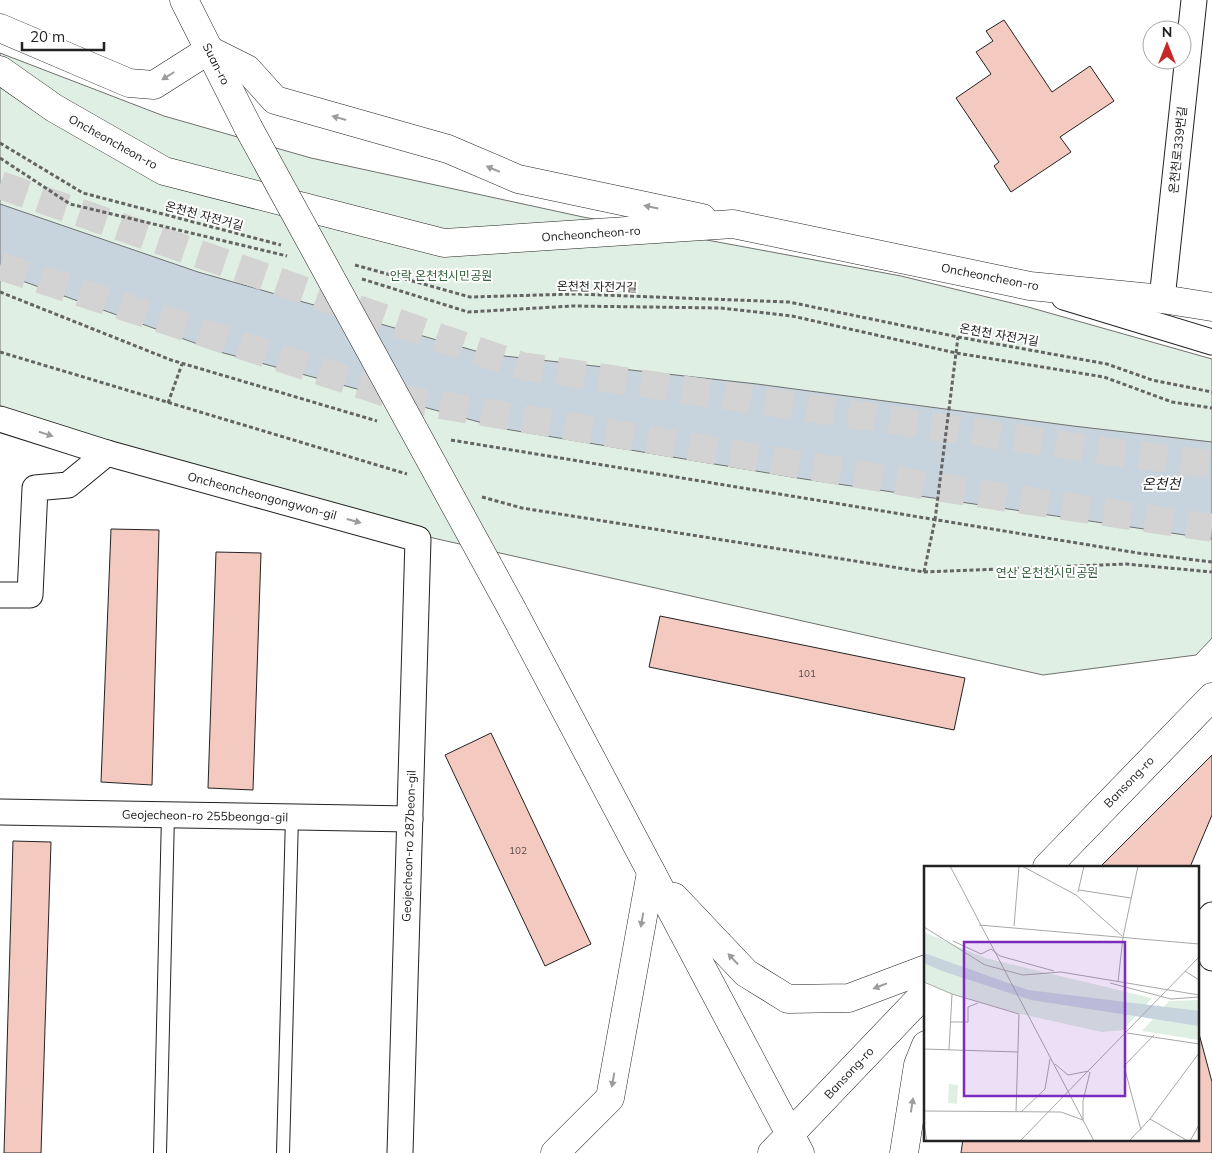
<svg xmlns="http://www.w3.org/2000/svg" width="1212" height="1153" font-family="Mulish,'Noto Sans KR',sans-serif">
<style>
.green{fill:#e0efe3;stroke:#6f6f6f}
.water{fill:#c7d3dd;stroke:#6f6f6f}
.building{fill:#f3c9c0;stroke:#222}
.lines{fill:none;stroke-linecap:round;stroke-linejoin:round}
.trunk-tunnel{stroke:#d3d3d3;stroke-width:28;stroke-dasharray:28 14;stroke-linecap:butt}
.service-casing{stroke:#222;stroke-width:14}
.minor-casing{stroke:#222;stroke-width:27}
.tertiary-casing{stroke:#222;stroke-width:29}
.secondary-casing{stroke:#222;stroke-width:29}
.path{stroke:#646464;stroke-width:3;stroke-dasharray:4 2.5;stroke-linecap:butt}
.service{stroke:#fff;stroke-width:12}
.minor{stroke:#fff;stroke-width:25}
.tertiary{stroke:#fff;stroke-width:28}
.secondary{stroke:#fff;stroke-width:28}
.secondary-bridge-casing{stroke:#222;stroke-width:29;stroke-linecap:butt}
.path-bridge{stroke:#646464;stroke-width:3;stroke-dasharray:4 2.5;stroke-linecap:butt}
.secondary-bridge{stroke:#fff;stroke-width:28}
.oneway{fill:#9c9c9c}
.labels{text-anchor:middle;stroke-width:4;stroke-linejoin:round;paint-order:stroke}
.number-label{font-size:10px;fill:#564c4a}
.street-label{font-size:12px;fill:#222;stroke:#fff}
.park-label{font-size:12px;fill:#2f5e38;stroke:#fff}
.water-label{font-size:14px;font-style:italic;fill:#222;stroke:#fff}
.inset-road{fill:none;stroke:#a7a7a7;stroke-width:1}
.view{fill:#7b2cbf;fill-opacity:0.15;stroke:#7b2cbf;stroke-width:2.5}
.inset-edge{fill:none;stroke:#222;stroke-width:2.5}
</style>
<rect width="100%" height="100%" fill="#fff"/>
<polygon class="green" points="0,53 164,116 311,158 583,217 901,276 1028,307 1212,359 1212,638 1196,655 1043,675 433,538 426,535 0,412"/>
<polygon class="water" points="0,204 198,272 486,354 757,384 1073,426 1212,442 1212,539 804,479 505,429 220,352 0,273"/>
<g class="building">
<polygon points="1004,20 1052,92 1090,66 1114,101 1060,137 1071,152 1011,192 994,166 999,162 956,98 991,74 976,52 993,41 986,31"/>
<polygon points="111,529 159,530 152,785 101,782"/>
<polygon points="216,552 261,553 253,790 208,788"/>
<polygon points="660,616 965,678 954,730 649,667"/>
<polygon points="491,733 591,944 545,966 445,755"/>
<polygon points="1212,755 1212,815 1190,867 1100,867"/>
<polygon points="13,841 51,842 41,1153 4,1153"/>
<polygon points="1198,1030 1212,1082 1212,1153 961,1153 963,1139 1198,1139"/>
</g>
<g class="lines">
<g class="trunk-tunnel">
<polyline points="0,185 522,366 1104,451 1212,464"/>
<polyline points="0,266 405,399 935,487 1212,528"/>
</g>
<g class="service-casing">
<g id="service">
<polyline points="160,1153 168,815"/>
<polyline points="283,1153 292,817"/>
</g>
</g>
<g class="minor-casing">
<g id="minor">
<polyline points="1064,297 1212,342"/>
<polyline points="1162,299 1194,0"/>
<polyline points="0,419 107,453 418,539 400,1153"/>
<polyline points="0,595 30,595 35,488 68,485 107,453"/>
<polyline points="0,812 410,819"/>
<polyline points="1212,915 1203,925 1212,958"/>
</g>
</g>
<g class="tertiary-casing">
<g id="tertiary">
<polyline points="0,28 129,83 154,85 209,50 247,69 275,100 448,149 518,179 702,218"/>
<polyline points="0,70 54,108 164,171 444,243 733,224 1030,286 1162,299 1212,307"/>
</g>
</g>
<g class="secondary-casing">
<g id="secondary">
<polyline points="184,0 248,127"/>
<polyline points="513,611 800,1153"/>
<polyline points="1047,867 1212,697"/>
<polyline points="674,897 746,973 788,999 849,998 926,969"/>
<polyline points="555,1153 610,1098 651,872"/>
<polyline points="772,1153 926,992"/>
<polyline points="904,1153 918,1065 926,1045"/>
</g>
</g>
<g class="path">
<polyline points="0,143 83,193 281,245"/>
<polyline points="0,158 70,204 287,256"/>
<polyline points="355,265 470,297 575,294 789,302 958,337 1107,364 1152,380 1212,392"/>
<polyline points="362,279 468,312 573,306 721,308 792,316 956,353 1104,377 1172,402 1212,408"/>
<polyline points="0,292 171,360 377,421"/>
<polyline points="0,352 407,474"/>
<polyline points="956,353 958,337"/>
<polyline points="168,403 182,364"/>
<polyline points="451,440 1138,553 1212,562"/>
<polyline points="482,497 522,508 924,572 1126,564 1212,572"/>
<polyline points="924,572 935,520"/>
</g>
<use href="#service" class="service"/>
<use href="#minor" class="minor"/>
<use href="#tertiary" class="tertiary"/>
<use href="#secondary" class="secondary"/>
<g class="secondary-bridge-casing">
<polyline id="secondary-bridge" points="248,127 513,611"/>
</g>
<polyline class="path-bridge" points="935,520 956,353"/>
<use href="#secondary-bridge" class="secondary-bridge"/>
</g>
<defs><path id="oneway-solid" d="M-6-.8H1V-3.2L6.5 0L1 3.2V.8H-6Z" transform="scale(1.25)"/></defs>
<g class="oneway">
<use href="#oneway-solid" transform="translate(168 76) rotate(148)"/>
<use href="#oneway-solid" transform="translate(339 118) rotate(-164)"/>
<use href="#oneway-solid" transform="translate(493 169) rotate(-157)"/>
<use href="#oneway-solid" transform="translate(651 207) rotate(-168)"/>
<use href="#oneway-solid" transform="translate(46 434) rotate(18)"/>
<use href="#oneway-solid" transform="translate(354 521) rotate(15)"/>
<use href="#oneway-solid" transform="translate(642 920) rotate(100)"/>
<use href="#oneway-solid" transform="translate(733 959) rotate(-133)"/>
<use href="#oneway-solid" transform="translate(880 986) rotate(159)"/>
<use href="#oneway-solid" transform="translate(613 1080) rotate(100)"/>
<use href="#oneway-solid" transform="translate(912 1105) rotate(-81)"/>
</g>
<g class="labels">
<g class="number-label">
<text x="807" y="677">101</text>
<text x="518" y="854">102</text>
</g>
<g class="street-label">
<text transform="translate(216 64) rotate(63)" y="4">Suan-ro</text>
<text transform="translate(113 142) rotate(29)" y="4">Oncheoncheon-ro</text>
<text transform="translate(1178 150) rotate(-84)" y="4">온천천로339번길</text>
<text transform="translate(204 216) rotate(15)" y="4">온천천 자전거길</text>
<text transform="translate(591 234) rotate(-4)" y="4">Oncheoncheon-ro</text>
<text transform="translate(990 277) rotate(11)" y="4">Oncheoncheon-ro</text>
<text transform="translate(597 287) rotate(1)" y="4">온천천 자전거길</text>
<text transform="translate(999 335) rotate(10)" y="4">온천천 자전거길</text>
<text transform="translate(262 496) rotate(15)" y="4">Oncheoncheongongwon-gil</text>
<text transform="translate(1129 782) rotate(-46)" y="4">Bansong-ro</text>
<text transform="translate(205 816) rotate(1)" y="4">Geojecheon-ro 255beonga-gil</text>
<text transform="translate(409 846) rotate(-88)" y="4">Geojecheon-ro 287beon-gil</text>
<text transform="translate(849 1073) rotate(-47)" y="4">Bansong-ro</text>
</g>
<g class="park-label">
<text x="441" y="280">안락 온천천시민공원</text>
<text x="1047" y="577">연산 온천천시민공원</text>
</g>
<g class="water-label">
<text x="1161" y="489">온천천</text>
</g>
</g>
<g transform="translate(924 866)">
<rect width="275" height="275" fill="#fff"/>
<path d="M 0,66 L 61,92 L 228,132 L 199,164 L 178,166 L 97,148 L 28,128 L 0,115 ZM 275,134 L 275,174 L 218,165 L 245,135 ZM 25,218 L 34,219 L 33,238 L 24,237 Z" fill="#e0efe3"/>
<path d="M 0,87 L 104,124 L 275,145 L 275,160 L 107,134 L 18,105 L 0,97 Z" fill="#c7d3dd"/>
<path class="inset-road" d="M 26,0 L 170,275M 98,0 L 152,29 L 198,70M 155,24 L 207,32M 154,26 L 160,0M 55,59 L 275,78M 90,60 L 95,0M 0,61 L 61,99 L 99,109 L 137,106 L 275,129M 29,75 L 57,88 L 67,83 L 76,90 L 130,105M 261,105 L 275,114M 0,116 L 28,128 L 95,148 L 92,246M 194,116 L 199,71 L 214,0M 186,117 L 247,133 L 275,131M 26,156 L 44,156 L 44,141 L 54,137M 203,167 L 275,178M 0,183 L 94,186M 25,184 L 28,128M 131,198 L 144,209 L 165,205M 0,245 L 137,246 L 159,254 L 159,235 L 166,206M 97,246 L 121,223 L 126,193M 226,253 L 264,275M 0,259 L 3,275M 217,264 L 200,200 L 230,169M 96,275 L 275,91M 205,275 L 226,253 L 275,187M 266,275 L 275,259"/>
<path class="view" d="M 40,76 L 201,76 L 201,230 L 40,230 Z"/>
<rect width="275" height="275" class="inset-edge"/>
</g>
<g transform="translate(1167 45)"><circle r="24" fill="#ffffff" stroke="#a7a7a7"/>
<path d="M0-4L9 19L0 12L-9 19Z" fill="#c62828"/>
<text y="-8" font-size="14" font-weight="bold" text-anchor="middle" fill="#222222">N</text>
</g>
<path d="M22 42v8h82v-8" fill="none" stroke="#222222" stroke-width="2.5"/>
<text x="30" y="42" font-size="15" fill="#222222" stroke="#ffffff" stroke-width="4" paint-order="stroke">20 m</text>
</svg>
